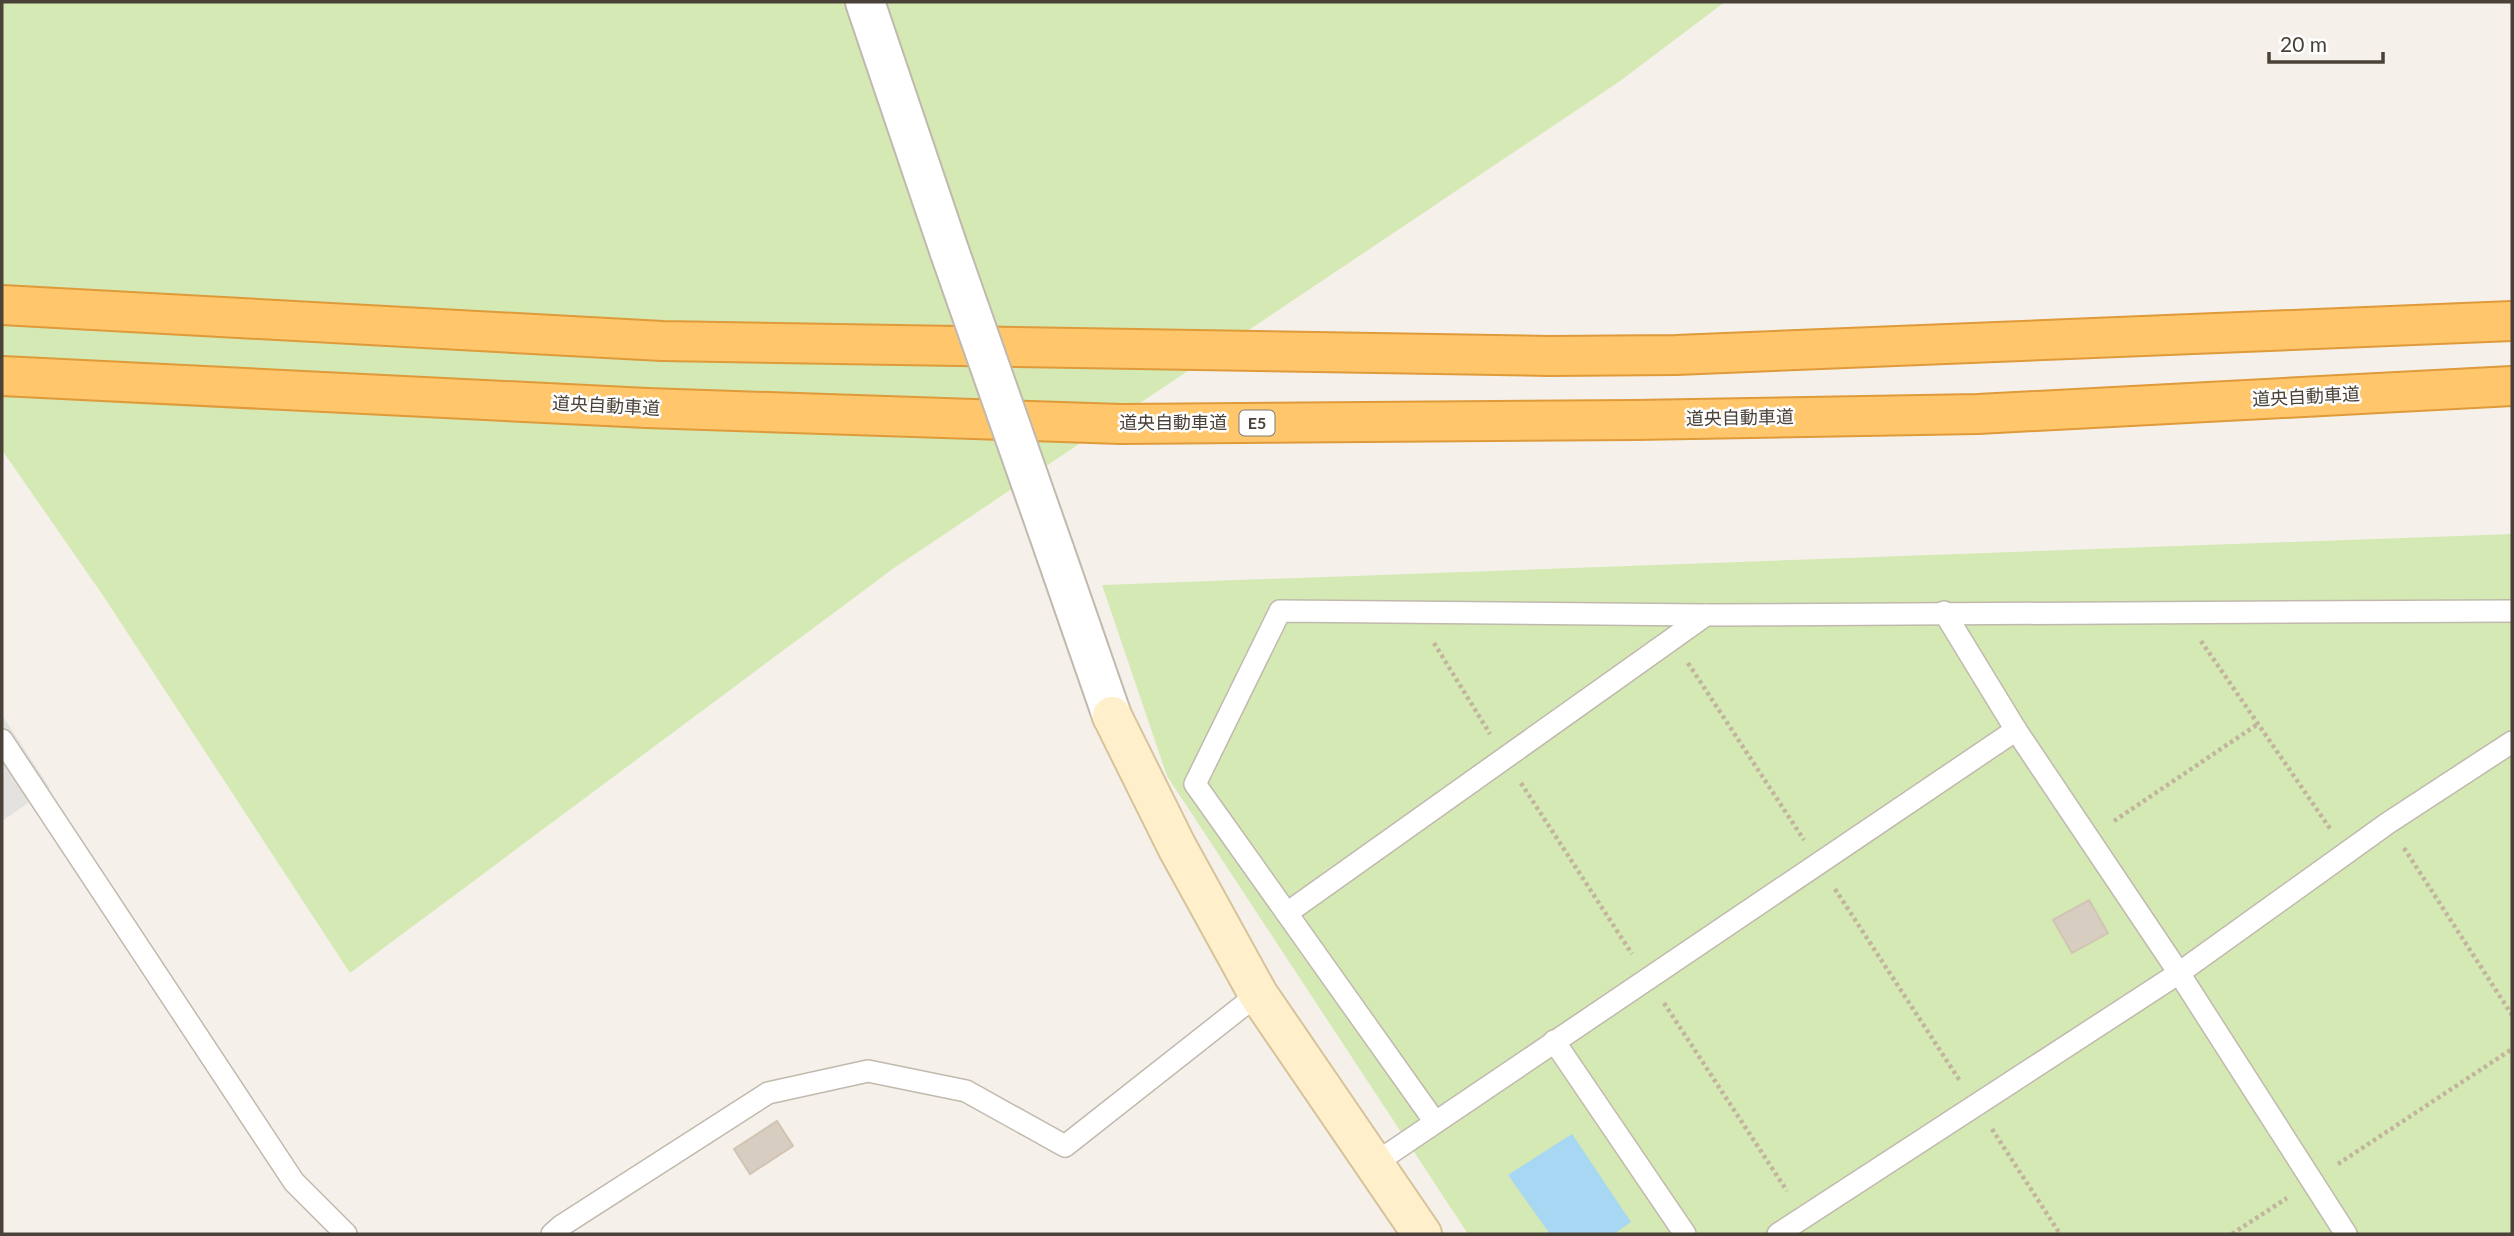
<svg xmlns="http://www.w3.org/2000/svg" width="2514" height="1236" font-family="Lato,'Noto Sans JP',sans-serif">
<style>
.green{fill:#d4e9b3}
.parking{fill:#e4e2df}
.water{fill:#a7d7f2}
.building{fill:#d7cdc0;stroke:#d2c4b3;stroke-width:2}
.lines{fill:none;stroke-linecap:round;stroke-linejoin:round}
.lane-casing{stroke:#c1b9ad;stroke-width:24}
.street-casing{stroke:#c1b9ad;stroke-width:42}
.secondary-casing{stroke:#d5c39a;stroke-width:42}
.highway-casing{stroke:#df9a3a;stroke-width:42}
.path{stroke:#c3b49e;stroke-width:4.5;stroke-dasharray:3.5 3.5;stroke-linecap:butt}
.lane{stroke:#fff;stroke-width:21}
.street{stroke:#fff;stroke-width:38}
.secondary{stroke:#ffefcb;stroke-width:38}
.highway{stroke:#ffc66c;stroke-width:38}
.street-bridge-casing{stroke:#c1b9ad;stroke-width:42;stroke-linecap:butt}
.street-bridge{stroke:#fff;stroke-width:38}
.labels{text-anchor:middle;stroke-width:5;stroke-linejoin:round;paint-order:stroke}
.shield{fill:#fff;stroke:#807b74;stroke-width:2}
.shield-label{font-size:16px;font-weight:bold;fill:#4a4238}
.street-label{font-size:18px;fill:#4a4238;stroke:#fff}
</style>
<rect width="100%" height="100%" fill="#f5f1ea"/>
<g class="green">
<polygon points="2,2 1725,2 1620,81 894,568 350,973 104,597 2,450"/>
<polygon points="2512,534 2512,1234 1468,1234 1167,776 1102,585"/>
</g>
<polygon class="parking" points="2,715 50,788 2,821"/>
<polygon class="water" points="1572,1134 1631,1222 1614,1234 1550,1234 1508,1175"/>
<g class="building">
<polygon points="2089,900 2108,933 2072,953 2053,920"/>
<polygon points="777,1121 793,1146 750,1174 734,1149"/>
</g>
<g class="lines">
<g class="lane-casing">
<g id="lane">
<polyline points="1944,612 2016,730 2179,973 2346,1234"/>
<polyline points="2,740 294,1182 346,1234"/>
<polyline points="1287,913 1706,615"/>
<polyline points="1554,1041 1685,1234"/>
<polyline points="1435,1122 1195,784 1280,611 1706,615 2512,611"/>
<polyline points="1374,1164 2016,730"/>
<polyline points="552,1234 561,1226 768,1093 868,1071 966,1091 1065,1146 1258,994"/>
<polyline points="1778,1234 2179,973 2388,823 2512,742"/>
</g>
</g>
<g class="street-casing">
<g id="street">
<polyline points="865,2 950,253"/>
<polyline points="1054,549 1112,716"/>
</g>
</g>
<g class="secondary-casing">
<polyline id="secondary" points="1112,716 1177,847 1258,994 1422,1234"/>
</g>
<g class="highway-casing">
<g id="highway">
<polyline points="2,305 662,341 1549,356 1676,355 2512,321"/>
<polyline points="2,376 647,408 1121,424 1635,420 1978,414 2512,386"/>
</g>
</g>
<g class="path">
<polyline points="2201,641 2331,830"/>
<polyline points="1434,643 1490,734"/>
<polyline points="1688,663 1804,840"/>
<polyline points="1521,783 1632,954"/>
<polyline points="2114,821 2258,724"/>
<polyline points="2404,848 2512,1015"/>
<polyline points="1835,889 1960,1081"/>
<polyline points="1664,1003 1787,1191"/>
<polyline points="1992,1129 2060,1234"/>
<polyline points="2338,1164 2512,1049"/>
<polyline points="2232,1234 2287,1198"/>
</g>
<use href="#lane" class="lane"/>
<use href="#street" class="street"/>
<use href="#secondary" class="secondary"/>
<use href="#highway" class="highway"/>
<g class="street-bridge-casing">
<polyline id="street-bridge" points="950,253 1054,549"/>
</g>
<use href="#street-bridge" class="street-bridge"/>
</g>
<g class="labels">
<rect class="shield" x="1239.5" y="410.5" width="35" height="25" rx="5"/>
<g class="shield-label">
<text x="1257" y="429">E5</text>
</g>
<g class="street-label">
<text transform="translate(2306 397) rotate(-3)" y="6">道央自動車道</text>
<text transform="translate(606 406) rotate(3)" y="6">道央自動車道</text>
<text transform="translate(1740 418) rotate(-1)" y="6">道央自動車道</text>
<text x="1173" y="429">道央自動車道</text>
</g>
</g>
<rect width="2514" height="1236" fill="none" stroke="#4a4238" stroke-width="7"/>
<path d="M2269 52v10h114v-10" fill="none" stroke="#4a4238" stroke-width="3.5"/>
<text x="2280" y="52" font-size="21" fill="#4a4238" stroke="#ffffff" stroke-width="5" paint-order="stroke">20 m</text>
</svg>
